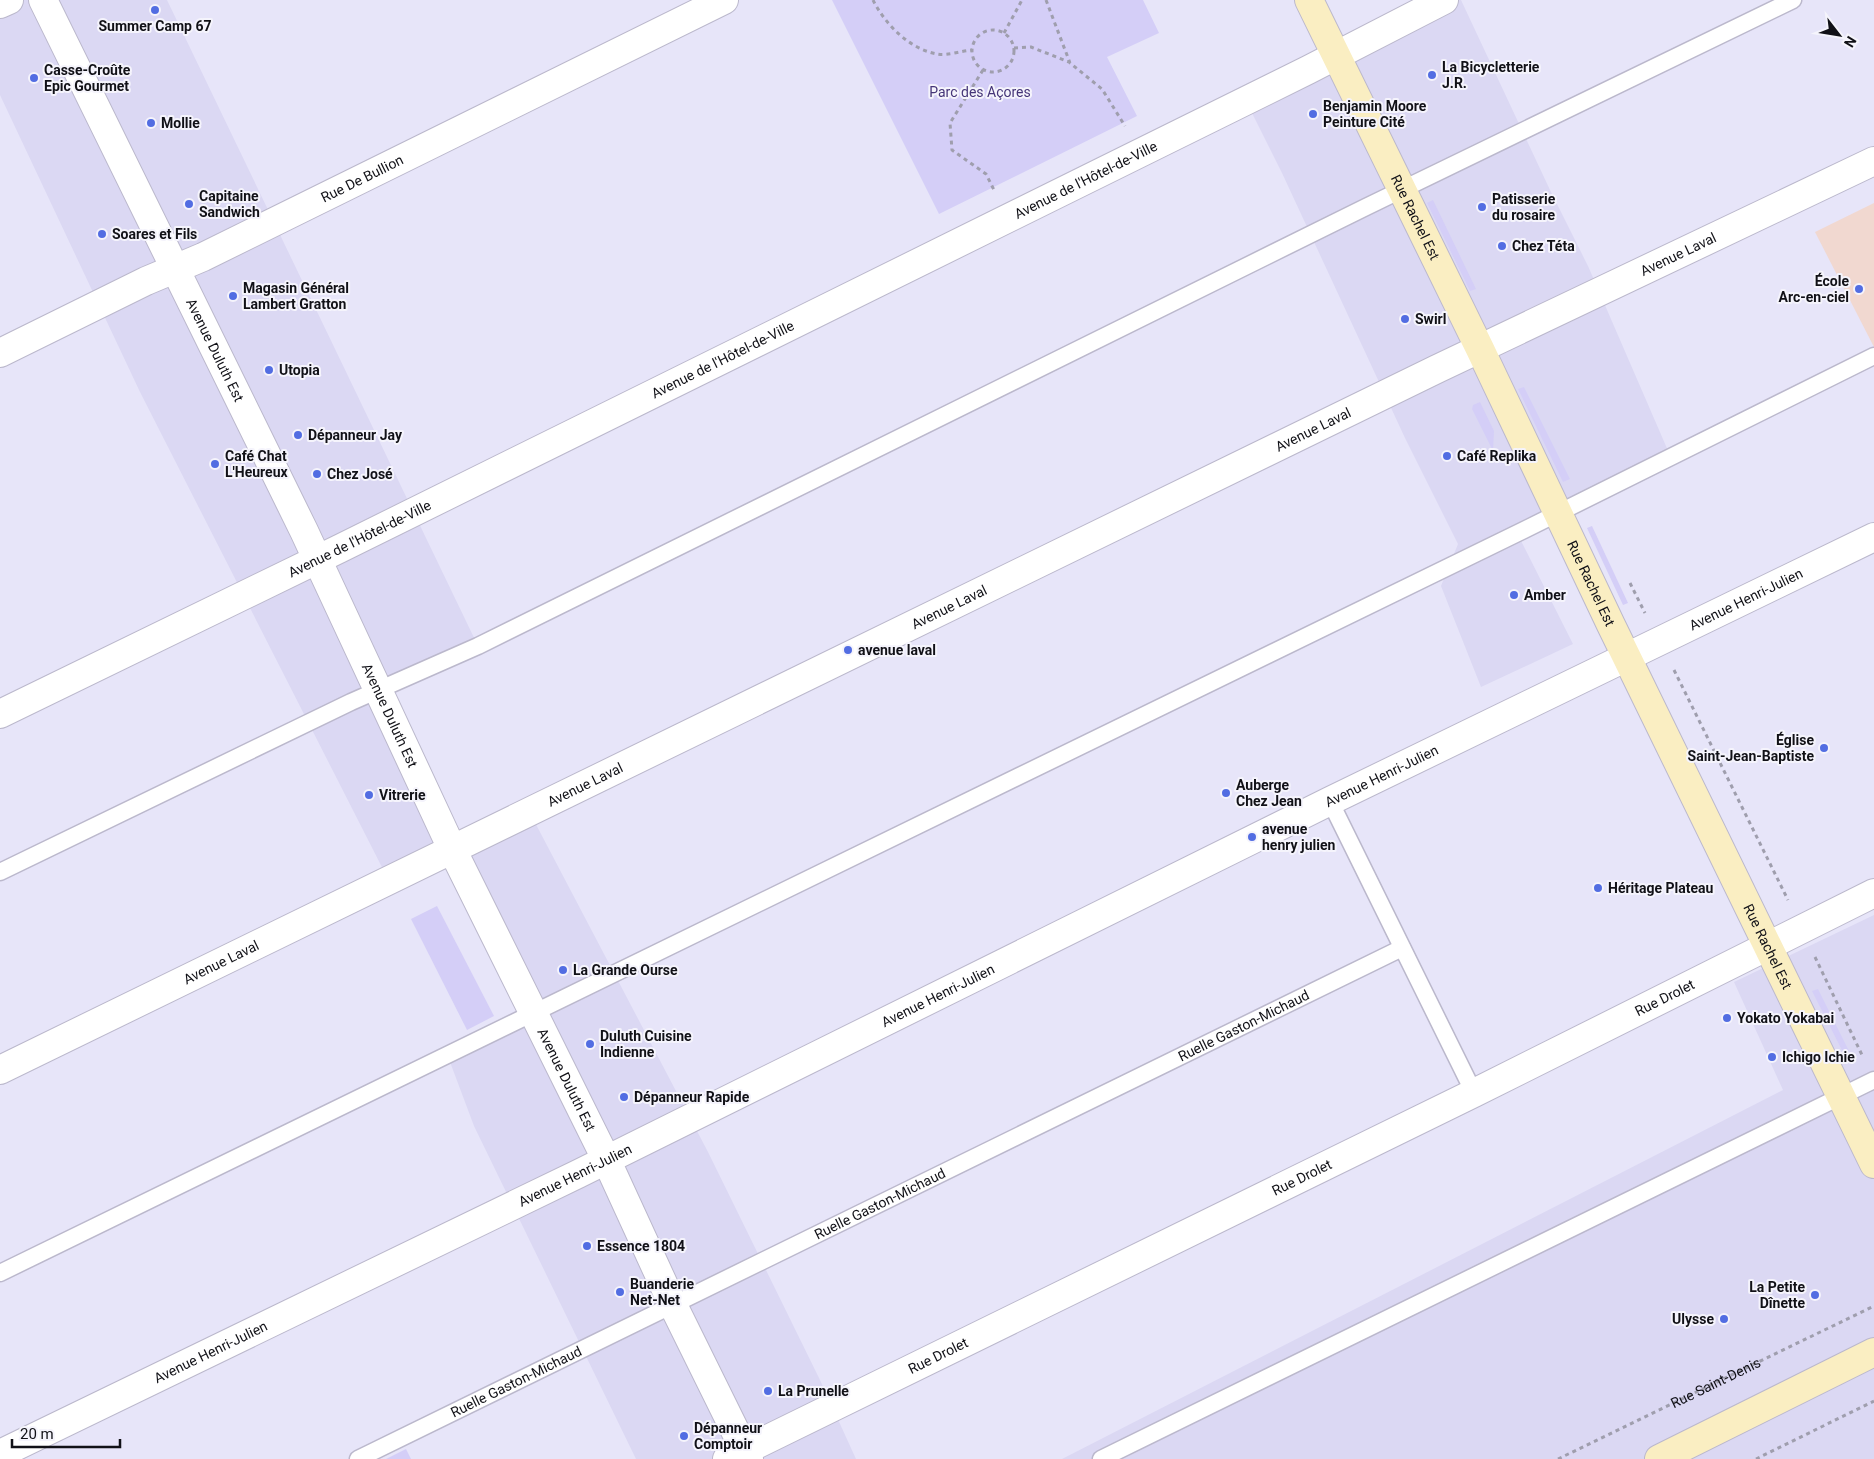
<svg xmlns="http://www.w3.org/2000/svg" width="1874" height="1459" font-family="Roboto,sans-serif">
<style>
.built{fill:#dbd8f3}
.education{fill:#f1d8d0}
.green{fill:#d4cef7}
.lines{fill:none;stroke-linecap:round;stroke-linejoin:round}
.lane-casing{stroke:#bbb8cc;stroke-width:19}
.street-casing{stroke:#bbb8cc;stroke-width:30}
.secondary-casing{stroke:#bbb8cc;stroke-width:30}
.path{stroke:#9f9ead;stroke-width:3;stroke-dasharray:4 4;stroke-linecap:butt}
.lane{stroke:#fff;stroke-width:16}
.street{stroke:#fff;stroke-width:28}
.secondary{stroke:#faeec2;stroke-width:28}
.poi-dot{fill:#526de2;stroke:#f5f4fc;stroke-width:2}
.labels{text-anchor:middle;stroke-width:4;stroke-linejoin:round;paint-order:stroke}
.poi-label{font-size:14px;font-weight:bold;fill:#111117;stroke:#f5f4fc;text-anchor:start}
.park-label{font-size:14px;fill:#453578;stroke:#f5f4fc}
.street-label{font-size:14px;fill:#111117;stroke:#f5f4fc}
</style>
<rect width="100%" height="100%" fill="#e7e5f9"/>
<g class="built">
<polygon points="0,0 167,0 478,646 378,692 468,849 530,813 708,1152 820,1380 856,1459 636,1459 474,1126 447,1054 533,1015 453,851 389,881 140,392 0,95"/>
<polygon points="1444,0 1461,0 1550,190 1588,266 1669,453 1513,525 1573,644 1481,687 1441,586 1458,544 1405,438 1282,173 1248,105"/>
<polygon points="1874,915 1874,1459 1062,1459 1783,1090 1734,982"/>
</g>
<polygon class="education" points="1874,203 1874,347 1815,232"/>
<g class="green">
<polygon points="832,0 1143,0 1159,33 1107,57 1137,116 939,214"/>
<polygon points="1433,200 1476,289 1470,291 1427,203"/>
<polygon points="1524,387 1570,479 1563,482 1518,389"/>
<polygon points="1480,402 1494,431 1493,451 1472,409 1473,405"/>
<polygon points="1592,526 1628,603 1623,605 1587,528"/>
<polygon points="437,906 494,1016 467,1030 411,919"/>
<polygon points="1818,989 1854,1061 1849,1064 1812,991"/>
<polygon points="406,1449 411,1459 386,1459"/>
</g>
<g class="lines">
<g class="lane-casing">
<g id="lane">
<polyline points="1330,801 1474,1093"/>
<polyline points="0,872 351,702 478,646 1366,207 1793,0"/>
<polyline points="0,1273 1524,530 1874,356"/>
<path id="s2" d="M 358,1459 L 1402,948"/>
<polyline points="1101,1459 1874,1080"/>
</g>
</g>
<g class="street-casing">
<g id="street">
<path id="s3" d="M 43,0 L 304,531 L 453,851 L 606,1159 L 673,1305 L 749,1459"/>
<polyline points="0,4 9,0"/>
<path id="s4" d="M 0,353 L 146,281 L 203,257 L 724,0"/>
<path id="s5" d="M 0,714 L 339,549 L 1308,70 L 1444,0"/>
<path id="s6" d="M 0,1070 L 1437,369 L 1874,161"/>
<path id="s7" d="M 0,1454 L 578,1174 L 1330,801 L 1874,537"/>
<path id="s8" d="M 727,1459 L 1474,1093 L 1874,893"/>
</g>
</g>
<g class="secondary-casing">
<g id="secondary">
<path id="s9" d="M 1309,0 L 1480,349 L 1611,625 L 1874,1164"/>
<polyline points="1659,1459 1874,1352"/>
</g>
</g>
<g class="path">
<path d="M 873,0 C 885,24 909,49 937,54 C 947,56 961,51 972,50"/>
<polyline points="1046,0 1070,63 1102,89 1125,126"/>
<circle cx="993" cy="51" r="21"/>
<polyline points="1004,33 1022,0"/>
<polyline points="1014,48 1031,47 1069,62"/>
<polyline points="983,70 950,123 952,150 986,174 994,190"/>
<polyline points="1630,583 1645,613"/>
<polyline points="1674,670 1788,900"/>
<polyline points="1815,957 1862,1055"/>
<path id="s1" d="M 1558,1459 L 1874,1306"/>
<polyline points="1756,1459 1874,1401"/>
</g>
<use href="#lane" class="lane"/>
<use href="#street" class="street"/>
<use href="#secondary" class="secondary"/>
</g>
<g class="poi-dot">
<circle cx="155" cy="10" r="5"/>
<circle cx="1432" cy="75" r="5"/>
<circle cx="34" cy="78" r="5"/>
<circle cx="1313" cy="114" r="5"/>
<circle cx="151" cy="123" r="5"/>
<circle cx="189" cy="204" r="5"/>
<circle cx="1482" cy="207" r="5"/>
<circle cx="102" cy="234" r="5"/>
<circle cx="1502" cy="246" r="5"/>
<circle cx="1859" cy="289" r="5"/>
<circle cx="233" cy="296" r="5"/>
<circle cx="1405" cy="319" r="5"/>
<circle cx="269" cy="370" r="5"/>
<circle cx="298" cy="435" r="5"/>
<circle cx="1447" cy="456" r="5"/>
<circle cx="215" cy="464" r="5"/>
<circle cx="317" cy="474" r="5"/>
<circle cx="1514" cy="595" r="5"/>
<circle cx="848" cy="650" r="5"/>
<circle cx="1824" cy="748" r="5"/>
<circle cx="1226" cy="793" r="5"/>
<circle cx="369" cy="795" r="5"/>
<circle cx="1252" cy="837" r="5"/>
<circle cx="1598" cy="888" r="5"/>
<circle cx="563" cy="970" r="5"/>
<circle cx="1727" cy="1018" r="5"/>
<circle cx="590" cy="1044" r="5"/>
<circle cx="1772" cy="1057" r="5"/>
<circle cx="624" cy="1097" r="5"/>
<circle cx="587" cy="1246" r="5"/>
<circle cx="620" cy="1292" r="5"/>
<circle cx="1815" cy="1295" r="5"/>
<circle cx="1724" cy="1319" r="5"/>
<circle cx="768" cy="1391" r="5"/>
<circle cx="684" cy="1436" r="5"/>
</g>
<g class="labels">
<g class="poi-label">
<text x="155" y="31" text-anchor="middle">Summer Camp 67</text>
<text x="1442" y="72">La Bicycletterie<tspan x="1442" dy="16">J.R.</tspan></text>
<text x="44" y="75">Casse-Croûte<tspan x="44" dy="16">Epic Gourmet</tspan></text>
<text x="1323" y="111">Benjamin Moore<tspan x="1323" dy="16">Peinture Cité</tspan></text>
<text x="161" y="128">Mollie</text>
<text x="199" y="201">Capitaine<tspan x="199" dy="16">Sandwich</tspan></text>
<text x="1492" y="204">Patisserie<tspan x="1492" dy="16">du rosaire</tspan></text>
<text x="112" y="239">Soares et Fils</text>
<text x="1512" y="251">Chez Téta</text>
<text x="1849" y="286" text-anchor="end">École<tspan x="1849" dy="16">Arc-en-ciel</tspan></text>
<text x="243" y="293">Magasin Général<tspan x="243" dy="16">Lambert Gratton</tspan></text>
<text x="1415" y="324">Swirl</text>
<text x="279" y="375">Utopia</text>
<text x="308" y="440">Dépanneur Jay</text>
<text x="225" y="461">Café Chat<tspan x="225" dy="16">L'Heureux</tspan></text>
<text x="1457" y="461">Café Replika</text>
<text x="327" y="479">Chez José</text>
<text x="1524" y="600">Amber</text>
<text x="858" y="655">avenue laval</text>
<text x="1814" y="745" text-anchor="end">Église<tspan x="1814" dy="16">Saint-Jean-Baptiste</tspan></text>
<text x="1236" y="790">Auberge<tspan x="1236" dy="16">Chez Jean</tspan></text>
<text x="379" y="800">Vitrerie</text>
<text x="1262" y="834">avenue<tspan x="1262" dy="16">henry julien</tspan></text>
<text x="1608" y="893">Héritage Plateau</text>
<text x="573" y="975">La Grande Ourse</text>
<text x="1737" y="1023">Yokato Yokabai</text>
<text x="600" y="1041">Duluth Cuisine<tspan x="600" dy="16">Indienne</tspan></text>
<text x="1782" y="1062">Ichigo Ichie</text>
<text x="634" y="1102">Dépanneur Rapide</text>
<text x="597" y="1251">Essence 1804</text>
<text x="630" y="1289">Buanderie<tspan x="630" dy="16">Net-Net</tspan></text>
<text x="1805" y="1292" text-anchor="end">La Petite<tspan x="1805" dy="16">Dînette</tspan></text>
<text x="1714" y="1324" text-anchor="end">Ulysse</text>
<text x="778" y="1396">La Prunelle</text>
<text x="694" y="1433">Dépanneur<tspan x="694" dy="16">Comptoir</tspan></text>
</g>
<g class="park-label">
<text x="980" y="97">Parc des Açores</text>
</g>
<g class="street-label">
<text dy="5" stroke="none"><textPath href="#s4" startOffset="402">Rue De Bullion</textPath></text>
<text dy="5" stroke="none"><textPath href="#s5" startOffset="1210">Avenue de l'Hôtel-de-Ville</textPath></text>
<text dy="5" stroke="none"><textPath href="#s9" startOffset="242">Rue Rachel Est</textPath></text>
<text dy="5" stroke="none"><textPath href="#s6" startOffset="1866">Avenue Laval</textPath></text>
<text dy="5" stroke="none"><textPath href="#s3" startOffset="390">Avenue Duluth Est</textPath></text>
<text dy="5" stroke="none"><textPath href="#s5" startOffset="805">Avenue de l'Hôtel-de-Ville</textPath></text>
<text dy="5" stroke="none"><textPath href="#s6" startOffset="1461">Avenue Laval</textPath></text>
<text dy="5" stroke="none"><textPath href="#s5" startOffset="400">Avenue de l'Hôtel-de-Ville</textPath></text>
<text dy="5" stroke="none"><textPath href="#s9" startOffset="648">Rue Rachel Est</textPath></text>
<text dy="5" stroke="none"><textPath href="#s7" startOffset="1944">Avenue Henri-Julien</textPath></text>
<text dy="5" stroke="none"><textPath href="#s6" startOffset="1056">Avenue Laval</textPath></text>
<text dy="5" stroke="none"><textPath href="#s3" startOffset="795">Avenue Duluth Est</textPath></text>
<text dy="5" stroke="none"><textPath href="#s7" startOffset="1539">Avenue Henri-Julien</textPath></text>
<text dy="5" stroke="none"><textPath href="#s6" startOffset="651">Avenue Laval</textPath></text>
<text dy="5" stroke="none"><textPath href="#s9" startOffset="1052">Rue Rachel Est</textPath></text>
<text dy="5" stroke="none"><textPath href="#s6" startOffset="246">Avenue Laval</textPath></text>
<text dy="5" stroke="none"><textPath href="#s7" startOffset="1044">Avenue Henri-Julien</textPath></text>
<text dy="5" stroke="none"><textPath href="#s8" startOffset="1045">Rue Drolet</textPath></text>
<text dy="5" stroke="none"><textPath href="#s2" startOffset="986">Ruelle Gaston-Michaud</textPath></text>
<text dy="5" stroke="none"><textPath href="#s3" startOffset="1200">Avenue Duluth Est</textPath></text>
<text dy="5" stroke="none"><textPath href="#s7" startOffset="639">Avenue Henri-Julien</textPath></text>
<text dy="5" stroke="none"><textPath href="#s8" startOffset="640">Rue Drolet</textPath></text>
<text dy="5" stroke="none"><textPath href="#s2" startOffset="581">Ruelle Gaston-Michaud</textPath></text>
<text dy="5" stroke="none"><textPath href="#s7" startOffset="234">Avenue Henri-Julien</textPath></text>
<text dy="5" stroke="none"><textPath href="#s8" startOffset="235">Rue Drolet</textPath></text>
<text dy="5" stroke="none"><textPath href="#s2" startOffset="176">Ruelle Gaston-Michaud</textPath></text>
<text dy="5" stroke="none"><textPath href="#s1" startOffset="175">Rue Saint-Denis</textPath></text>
</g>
</g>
<g transform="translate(1839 35) rotate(121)" stroke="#f5f4fc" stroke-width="4" paint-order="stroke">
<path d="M0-4L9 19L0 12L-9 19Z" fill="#111117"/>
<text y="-8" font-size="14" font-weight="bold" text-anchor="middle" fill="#111117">N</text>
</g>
<path d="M12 1439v8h108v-8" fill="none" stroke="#111117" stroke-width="2.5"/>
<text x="20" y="1439" font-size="15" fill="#111117" stroke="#f5f4fc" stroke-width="4" paint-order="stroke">20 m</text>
</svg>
